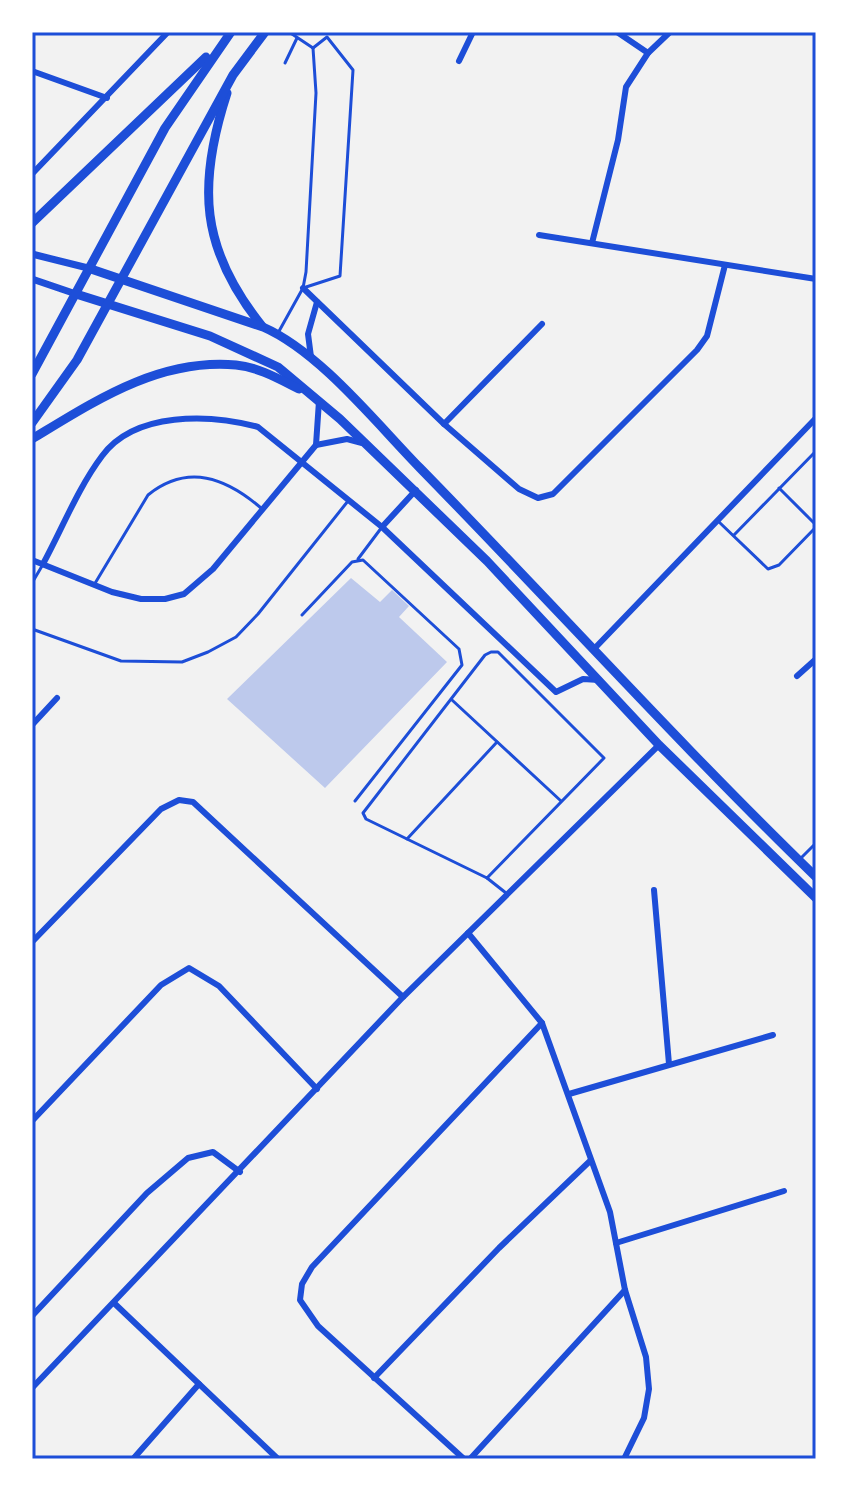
<svg xmlns="http://www.w3.org/2000/svg" width="848" height="1491" font-family="Mulish,sans-serif">
<style>
.building{fill:#bdc9ec}
.lines{fill:none;stroke-linecap:round;stroke-linejoin:round}
.service{stroke:#1d4ed8;stroke-width:3}
.minor{stroke:#1d4ed8;stroke-width:6}
.tertiary{stroke:#1d4ed8;stroke-width:7}
.primary{stroke:#1d4ed8;stroke-width:9}
.neatline{fill:none;stroke:#1d4ed8;stroke-width:3}
</style>
<rect width="100%" height="100%" fill="#f2f2f2"/>
<polygon class="building" points="351,578 380,602 392,590 409,606 399,617 447,662 325,788 227,699"/>
<g class="lines">
<g class="service">
<polyline points="289,32 313,48"/>
<polyline points="285,63 297,38"/>
<polyline points="303,288 340,276 353,70 327,37 313,48"/>
<polyline points="278,333 303,288 306,272 316,93 313,48"/>
<polyline points="779,488 816,525"/>
<polyline points="719,522 768,569 779,565 816,527"/>
<polyline points="734,535 816,451"/>
<polyline points="358,559 382,527"/>
<polyline points="32,583 42,566"/>
<path d="M 94,585 L 148,495 C 188,463 226,478 261,508"/>
<polyline points="302,615 352,562 363,560 459,649 462,665 355,801"/>
<polyline points="32,629 121,661 182,662 208,652 236,637 258,614 348,501"/>
<polygon points="491,652 498,652 604,758 487,878 366,819 363,813 485,655"/>
<polyline points="452,700 561,801"/>
<polyline points="407,839 497,742"/>
<polyline points="801,858 816,843"/>
<polyline points="487,878 506,893"/>
</g>
<g class="minor">
<polyline points="617,32 648,53"/>
<polyline points="459,61 473,32"/>
<polyline points="32,71 107,98"/>
<polyline points="32,174 168,32"/>
<polyline points="539,235 816,279"/>
<polyline points="592,243 618,140 626,87 648,53 670,32"/>
<polyline points="303,288 444,424 519,489 538,498 553,494 697,350 707,336 725,265"/>
<polyline points="311,357 308,334 317,302"/>
<polyline points="444,424 542,324"/>
<polyline points="316,445 347,439 362,443"/>
<polyline points="382,527 416,490"/>
<polyline points="32,560 112,592 141,599 165,599 184,594 213,569 316,445 319,401"/>
<path d="M 43,564 C 62,529 78,488 102,456 C 135,411 210,414 258,427 L 382,527 L 556,692 L 583,679 L 599,680"/>
<polyline points="594,649 816,418"/>
<polyline points="797,676 816,659"/>
<polyline points="32,725 57,698"/>
<polyline points="654,890 669,1064"/>
<polyline points="468,933 542,1023 610,1212 625,1290 646,1357 649,1389 644,1418 624,1459"/>
<polyline points="32,942 161,809 179,800 193,802 403,997"/>
<polyline points="569,1094 773,1035"/>
<polyline points="32,1121 161,985 189,968 219,986 317,1089"/>
<polyline points="616,1243 784,1191"/>
<polyline points="114,1303 278,1459"/>
<polyline points="32,1316 147,1193 188,1158 213,1152 240,1172"/>
<polyline points="374,1378 499,1248 590,1161"/>
<polyline points="32,1388 403,997 659,745"/>
<polyline points="133,1459 199,1384"/>
<polyline points="464,1459 318,1326 300,1300 302,1284 312,1267 542,1023"/>
<polyline points="470,1459 625,1290"/>
</g>
<g class="tertiary">
<polyline points="32,254 88,268"/>
<polyline points="32,279 76,294"/>
</g>
<g class="primary">
<path d="M 227,93 C 197,185 200,249 262,326"/>
<polyline points="32,223 206,57"/>
<path d="M 88,268 L 263,327 C 320,352 376,423 420,468 C 553,604 680,745 816,877"/>
<polyline points="76,294 210,336 278,367 340,419 487,561 659,745 816,898"/>
<polyline points="32,374 165,128 231,32"/>
<polyline points="32,423 77,360 233,75 265,32"/>
<path d="M 32,439 C 95,401 159,358 236,365 C 258,367 279,379 299,389"/>
</g>
</g>
<rect width="848" height="1491" fill="none" stroke="#ffffff" stroke-width="68"/>
<rect x="34" y="34" width="780" height="1423" class="neatline"/>
</svg>
